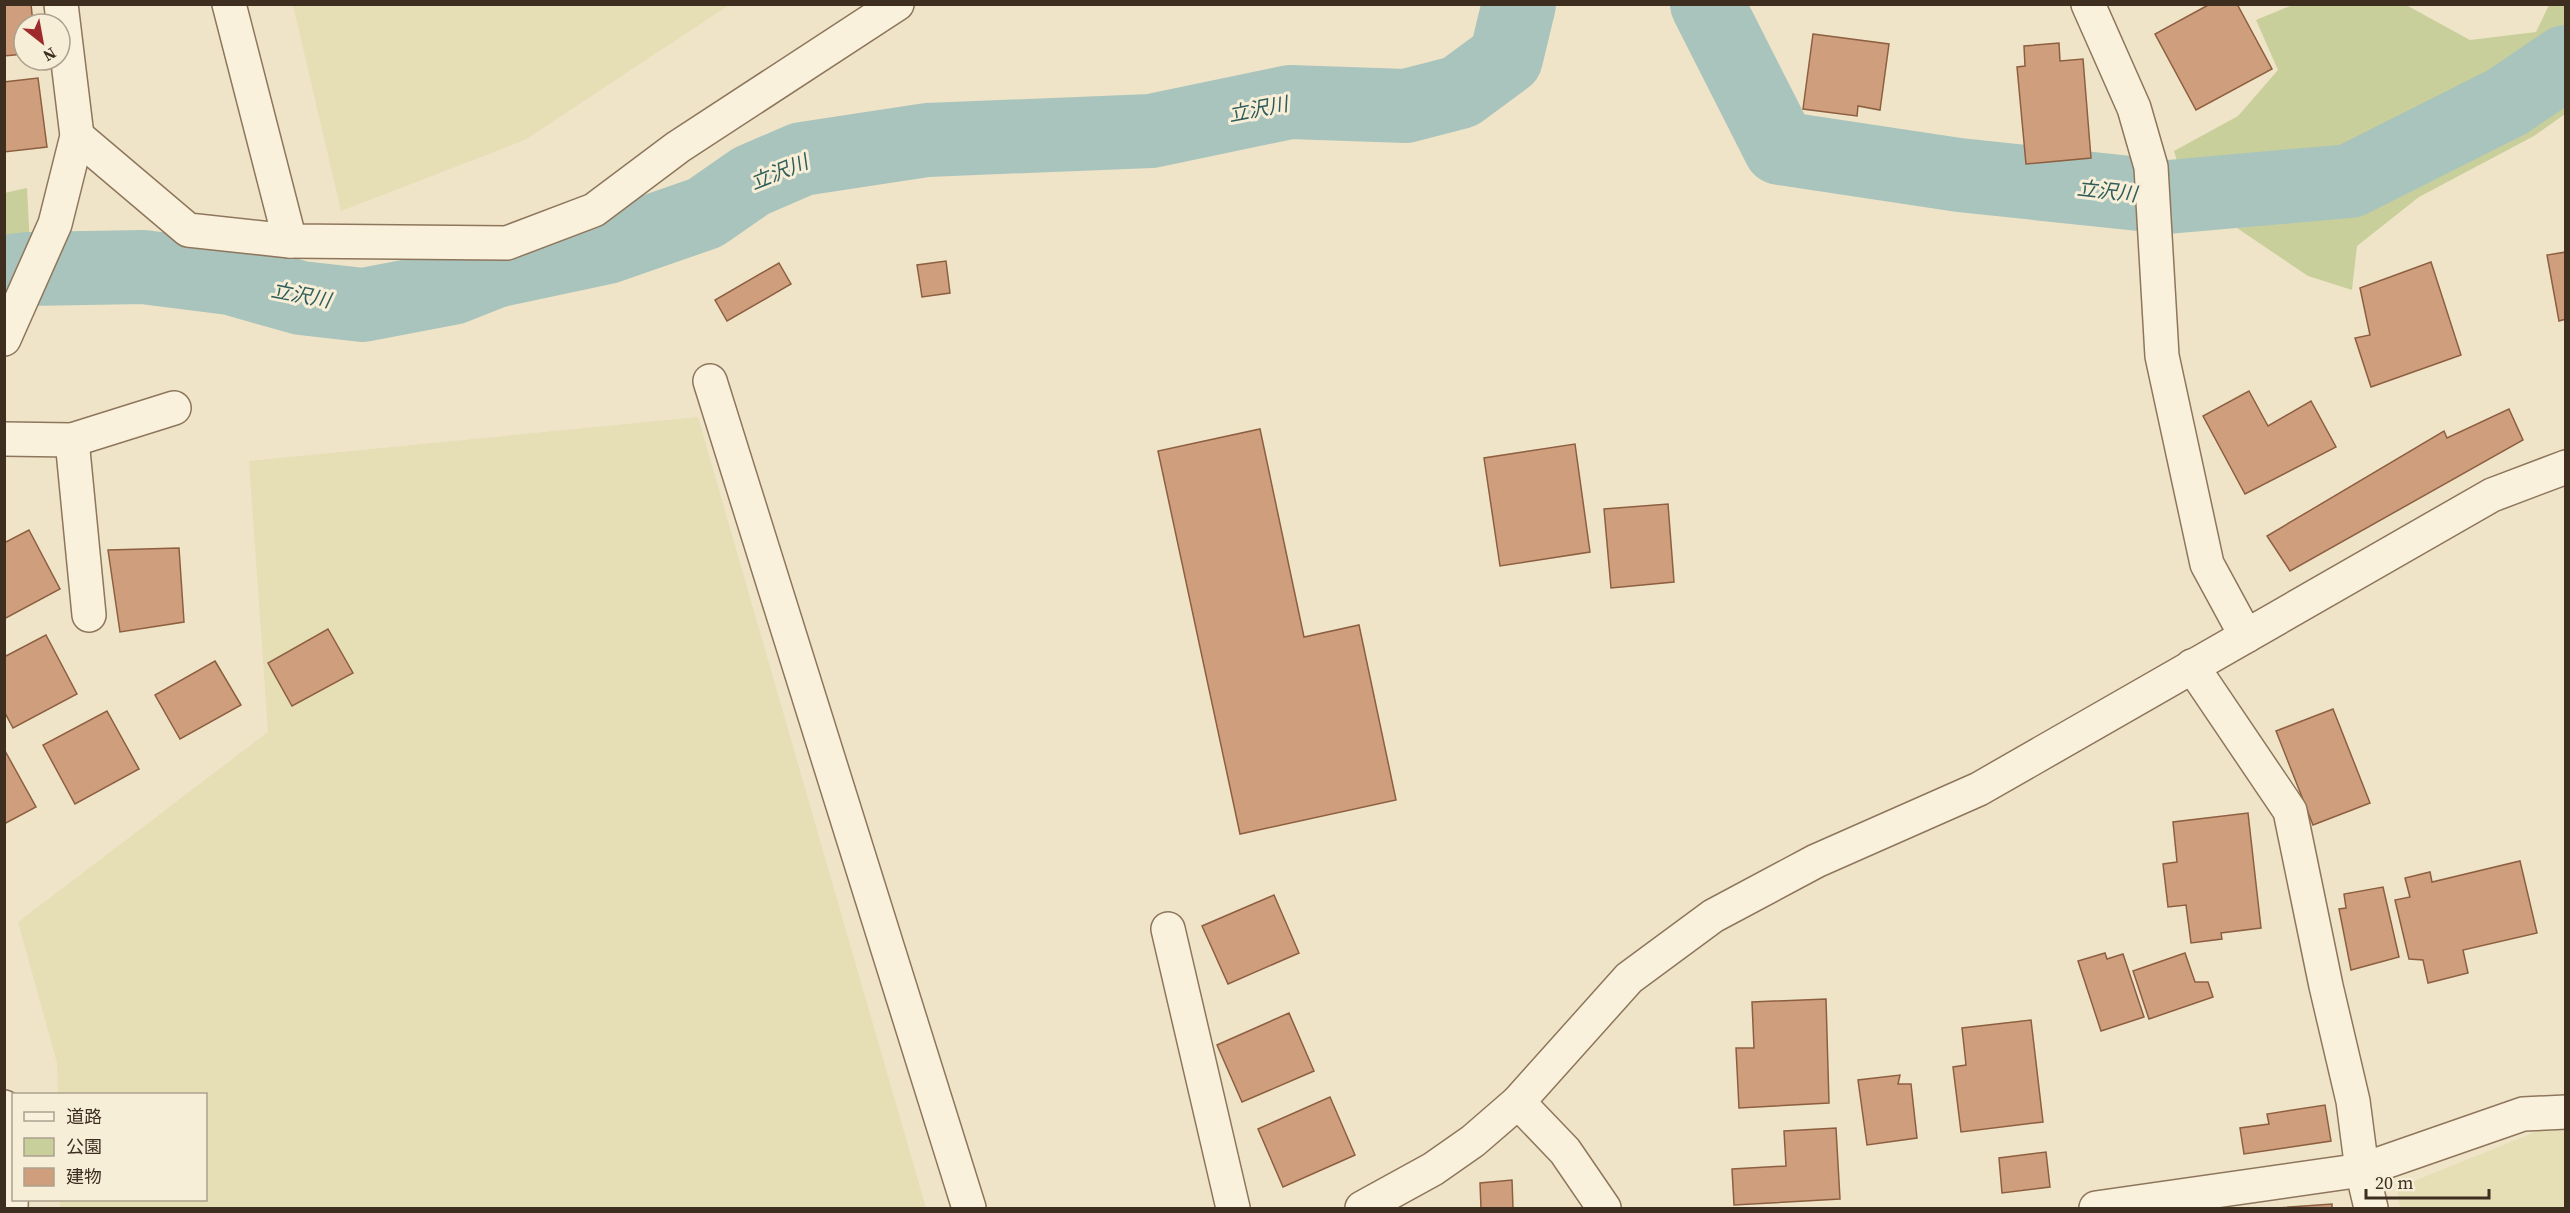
<svg xmlns="http://www.w3.org/2000/svg" width="2570" height="1213" font-family="'Source Serif 4','Noto Sans JP',serif">
<style>
.farmland{fill:#e6deb5}
.green{fill:#c9cf9b}
.lines{fill:none;stroke-linecap:round;stroke-linejoin:round}
.river{stroke:#a9c4bc;stroke-width:74}
.building{fill:#cf9f7d;stroke:#8d5f41;stroke-width:1.5}
.minor-casing{stroke:#8d765c;stroke-width:36}
.minor{stroke:#faf1dc;stroke-width:33}
.labels{text-anchor:middle;stroke-width:6;stroke-linejoin:round;paint-order:stroke}
.water-label{font-size:20px;font-style:italic;fill:#2f5d5a;stroke:#f7eed8}
</style>
<rect width="100%" height="100%" fill="#f0e4c8"/>
<g class="farmland">
<polygon points="293,5 293,4 729,5 525,140 341,211"/>
<polygon points="698,417 926,1208 60,1208 60,1200 206,1200 206,1094 58,1094 57,1063 18,922 268,732 249,461"/>
<polygon points="2565,1120 2565,1208 2400,1208 2397,1188"/>
</g>
<g class="green">
<polygon points="2295,4 2406,5 2470,40 2536,32 2549,5 2565,5 2565,114 2534,136 2419,197 2357,246 2352,290 2308,276 2234,226 2190,204 2174,151 2238,116 2278,70 2256,20"/>
<polygon points="27,188 30,245 5,249 4,193"/>
</g>
<g class="lines">
<g class="river">
<polyline points="1707,4 1780,148 1959,175 2168,197 2350,181 2507,102 2566,62"/>
<polyline points="4,272 28,269 143,267 230,278 301,298 363,305 452,288 495,271 607,247 705,213 751,181 802,159 927,140 1151,131 1290,102 1406,106 1460,92 1506,58 1519,4"/>
</g>
</g>
<g class="building">
<polygon points="4,4 31,4 33,24 24,24 24,54 4,56"/>
<polygon points="2210,4 2237,4 2272,69 2196,110 2155,34"/>
<polygon points="1813,34 1889,44 1880,110 1858,106 1857,116 1803,109"/>
<polygon points="2059,43 2060,61 2083,59 2091,158 2026,164 2017,67 2025,66 2024,46"/>
<polygon points="38,78 47,147 4,152 4,82"/>
<polygon points="2566,252 2566,319 2559,321 2547,255"/>
<polygon points="946,261 950,293 922,297 917,265"/>
<polygon points="2431,262 2461,355 2371,387 2355,338 2370,335 2360,288"/>
<polygon points="779,263 791,284 727,321 715,300"/>
<polygon points="2249,391 2268,426 2311,401 2336,447 2245,494 2203,416"/>
<polygon points="2509,409 2523,440 2290,571 2267,536 2444,431 2447,438"/>
<polygon points="1260,429 1304,637 1359,625 1396,800 1240,834 1158,451"/>
<polygon points="1575,444 1590,552 1500,566 1484,458"/>
<polygon points="1668,504 1674,582 1611,588 1604,509"/>
<polygon points="29,530 60,589 4,619 4,543"/>
<polygon points="179,548 184,622 120,632 108,550"/>
<polygon points="328,629 353,673 292,706 268,663"/>
<polygon points="46,635 77,694 13,728 4,711 4,657"/>
<polygon points="215,661 241,705 180,739 155,695"/>
<polygon points="2333,709 2370,803 2313,825 2276,731"/>
<polygon points="107,711 139,769 75,804 43,745"/>
<polygon points="4,749 36,807 4,824"/>
<polygon points="2248,813 2261,928 2221,933 2222,939 2191,943 2186,905 2168,907 2163,864 2177,862 2173,822"/>
<polygon points="2520,861 2537,933 2463,950 2468,973 2428,983 2423,960 2409,959 2395,900 2410,897 2405,878 2430,872 2432,882"/>
<polygon points="2383,887 2399,957 2351,970 2339,909 2346,908 2344,894"/>
<polygon points="1274,895 1299,953 1228,984 1202,926"/>
<polygon points="2105,953 2107,959 2123,954 2144,1017 2101,1031 2078,961"/>
<polygon points="2185,953 2195,982 2208,982 2213,997 2149,1019 2133,971"/>
<polygon points="1826,999 1829,1103 1739,1108 1736,1048 1754,1048 1752,1002"/>
<polygon points="1289,1013 1314,1071 1242,1102 1217,1045"/>
<polygon points="2031,1020 2043,1122 1961,1132 1953,1067 1966,1065 1962,1028"/>
<polygon points="1900,1075 1898,1084 1911,1084 1917,1138 1867,1145 1858,1080"/>
<polygon points="1330,1097 1355,1155 1283,1187 1258,1129"/>
<polygon points="2325,1105 2331,1141 2244,1154 2240,1128 2269,1124 2267,1114"/>
<polygon points="1836,1128 1840,1199 1734,1205 1732,1169 1786,1166 1784,1131"/>
<polygon points="2046,1152 2050,1187 2002,1193 1999,1158"/>
<polygon points="1512,1180 1513,1208 1481,1208 1480,1183"/>
<polygon points="2332,1204 2332,1208 2277,1208"/>
</g>
<g class="lines">
<g class="minor-casing">
<g id="minor">
<polyline points="229,4 290,241"/>
<polyline points="2088,4 2134,108 2151,167 2162,356 2207,564 2246,636"/>
<polyline points="77,136 188,230 290,241 507,243 594,210 678,147 897,4"/>
<polyline points="4,339 55,224 77,136 61,4"/>
<polyline points="710,381 969,1208"/>
<polyline points="4,439 72,440 174,408"/>
<polyline points="72,440 89,615"/>
<polyline points="2192,666 2290,811 2326,986 2353,1101 2362,1170 2371,1208"/>
<polyline points="1168,929 1233,1208"/>
<polyline points="1518,1102 1565,1151 1604,1208"/>
<polyline points="4,1107 13,1128 11,1208"/>
<polyline points="1362,1208 1433,1169 1473,1141 1518,1102 1629,978 1713,916 1816,861 1979,789 2492,495 2566,467"/>
<polyline points="2096,1208 2362,1170 2523,1114 2566,1112"/>
</g>
</g>
<use href="#minor" class="minor"/>
</g>
<g class="labels">
<g class="water-label">
<text transform="translate(1258 109) rotate(-11)" y="7">立沢川</text>
<text transform="translate(779 172) rotate(-22)" y="7">立沢川</text>
<text transform="translate(2107 191) rotate(6)" y="7">立沢川</text>
<text transform="translate(301 295) rotate(11)" y="7">立沢川</text>
</g>
</g>
<rect width="2570" height="1213" fill="none" stroke="#3d2e20" stroke-width="12"/>
<rect x="12" y="1093" width="195" height="108" fill="#f7eed8" stroke="#ada18e" stroke-width="1.5"/>
<rect x="24" y="1112" width="30" height="9" fill="#faf1dc" stroke="#ada18e" stroke-width="1.5"/>
<text x="66" y="1123" font-size="18" fill="#3d2e20">道路</text>
<rect x="24" y="1138" width="30" height="18" fill="#c9cf9b" stroke="#ada18e" stroke-width="1.5"/>
<text x="66" y="1153" font-size="18" fill="#3d2e20">公園</text>
<rect x="24" y="1168" width="30" height="18" fill="#cf9f7d" stroke="#ada18e" stroke-width="1.5"/>
<text x="66" y="1183" font-size="18" fill="#3d2e20">建物</text>
<g transform="translate(42 42) rotate(149)"><circle r="28" fill="#f7eed8" stroke="#ada18e" stroke-width="1.5"/>
<path d="M0-4.5L10 22L0 15L-10 22Z" fill="#9e2a2b"/>
<text y="-9" font-size="16" font-weight="bold" text-anchor="middle" fill="#3d2e20">N</text>
</g>
<path d="M2366 1189v9h123v-9" fill="none" stroke="#3d2e20" stroke-width="3"/>
<text x="2375" y="1189" font-size="18" fill="#3d2e20" stroke="#f7eed8" stroke-width="4.5" paint-order="stroke">20 m</text>
</svg>
